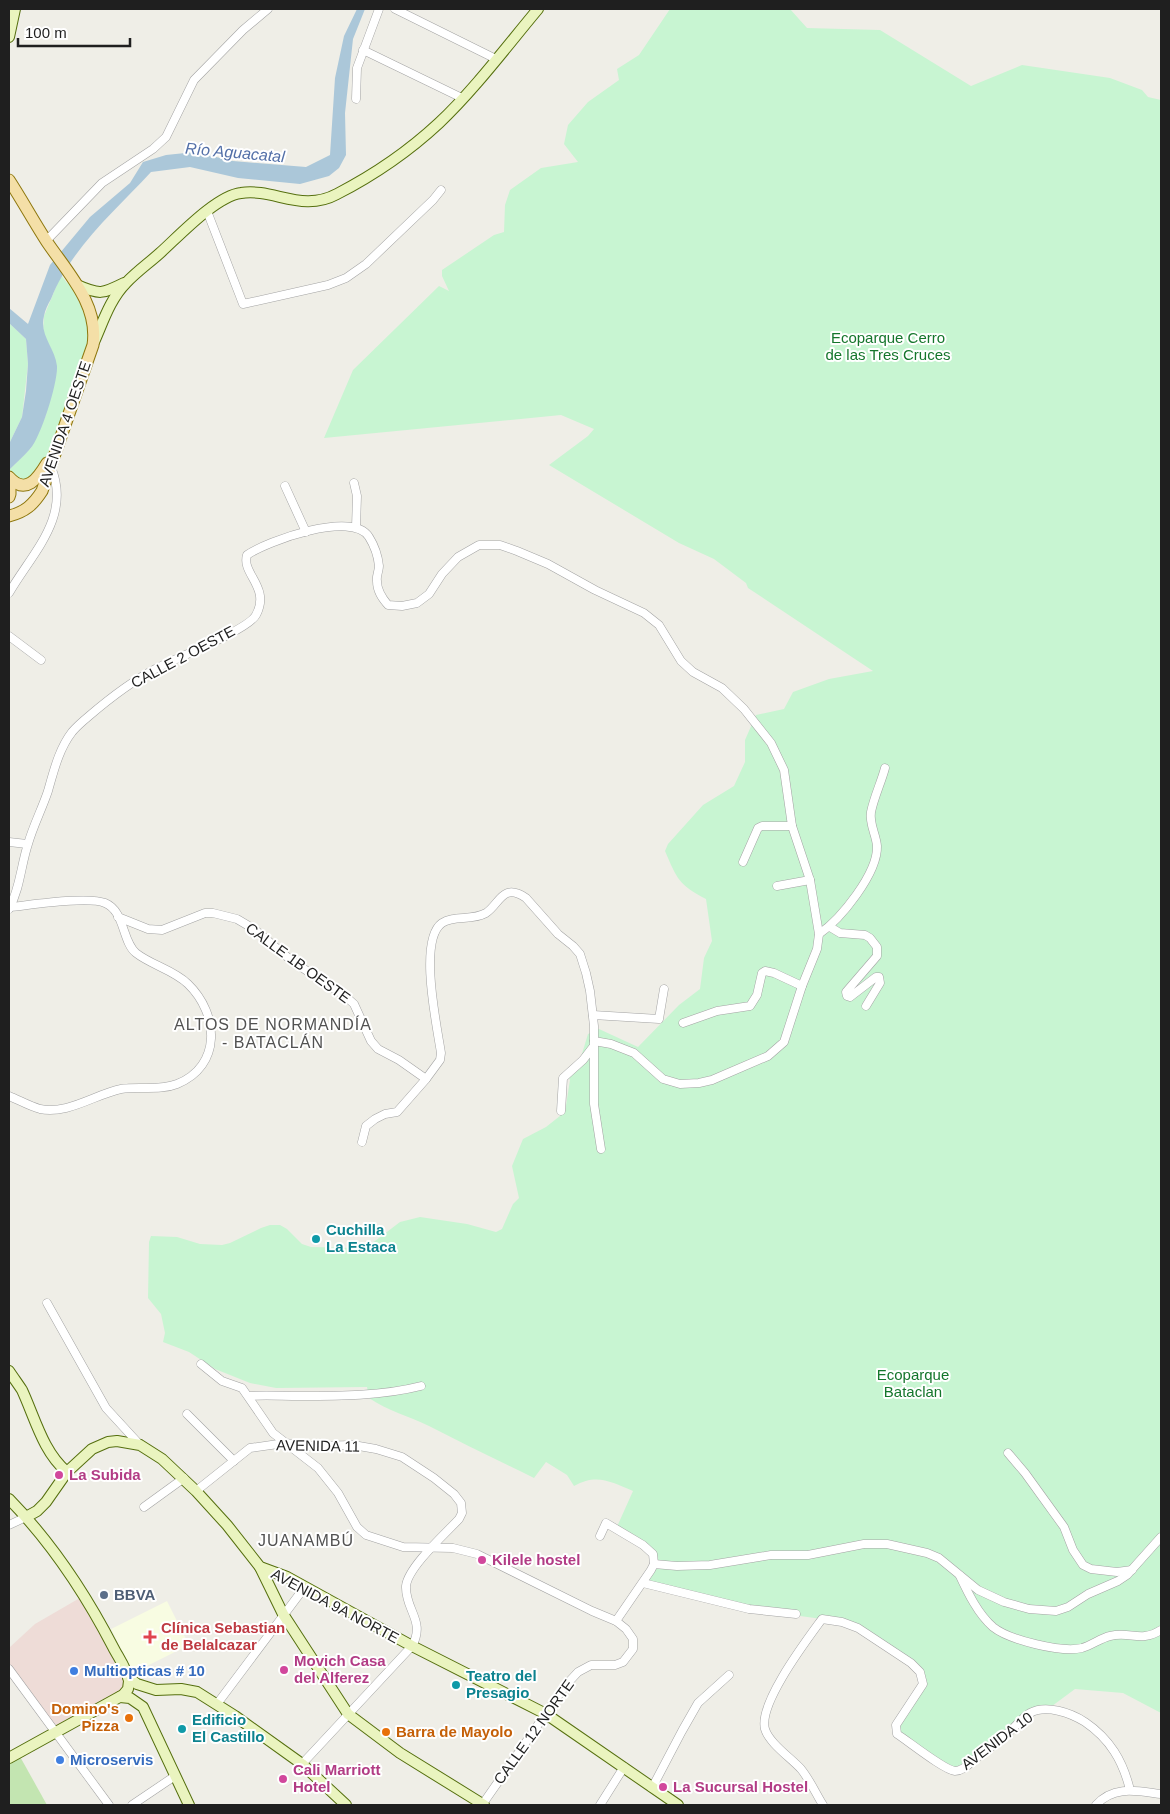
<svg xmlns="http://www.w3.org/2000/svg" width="1170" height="1814" font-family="Helvetica,sans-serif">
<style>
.commercial{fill:#eedcd7}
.education{fill:#f8fce2}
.grass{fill:#c3e5b1}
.park{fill:#c8f5d2}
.water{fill:#abc7d9}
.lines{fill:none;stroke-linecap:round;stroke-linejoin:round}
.street-casing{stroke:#a3a3a3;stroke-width:9}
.secondary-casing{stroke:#556f0e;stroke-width:12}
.primary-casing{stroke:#8e770d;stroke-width:13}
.street{stroke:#fff;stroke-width:8}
.secondary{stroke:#eaf4bf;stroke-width:10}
.primary{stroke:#f4dfa7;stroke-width:11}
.culture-dot{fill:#0f9aa8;stroke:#fff;stroke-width:2}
.hotel-dot{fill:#d1479c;stroke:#fff;stroke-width:2}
.service-dot{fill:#5c6f8a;stroke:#fff;stroke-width:2}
.health-dot{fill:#e0444e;stroke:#fff;stroke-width:2}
.shop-dot{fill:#3f7fe0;stroke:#fff;stroke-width:2}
.food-dot{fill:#e8710a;stroke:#fff;stroke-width:2}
.labels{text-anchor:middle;stroke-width:4;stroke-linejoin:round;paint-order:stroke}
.park-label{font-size:15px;fill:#15762c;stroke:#fff}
.street-label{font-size:15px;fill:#1f1f1f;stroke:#fff}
.culture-label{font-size:15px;font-weight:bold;fill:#0d838f;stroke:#fff;text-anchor:start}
.hotel-label{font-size:15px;font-weight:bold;fill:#b23c85;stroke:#fff;text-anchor:start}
.service-label{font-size:15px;font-weight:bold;fill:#4e5e75;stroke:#fff;text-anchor:start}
.health-label{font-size:15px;font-weight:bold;fill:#be3a42;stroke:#fff;text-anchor:start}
.shop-label{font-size:15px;font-weight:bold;fill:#366cbe;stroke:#fff;text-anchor:start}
.food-label{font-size:15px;font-weight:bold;fill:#c56008;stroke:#fff;text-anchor:end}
.water-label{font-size:16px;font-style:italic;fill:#5370a8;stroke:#fff}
.neighbourhood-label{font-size:16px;letter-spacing:1px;fill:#525252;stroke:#fff}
</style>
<rect width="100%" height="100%" fill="#efeee7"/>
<polygon class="commercial" points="85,1595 128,1677 128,1689 56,1733 9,1669 9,1648 35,1624"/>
<polygon class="education" points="167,1601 189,1645 133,1673 111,1629"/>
<polygon class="grass" points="18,1753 47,1805 9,1805 9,1758"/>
<g class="park">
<path d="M 670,9 L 790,9 L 807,28 L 880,30 L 971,86 L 1022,65 L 1110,78 L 1142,90 L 1148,97 L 1161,100 L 1161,1713 L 1123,1693 L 1075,1689 L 1048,1709 L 1038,1710 L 962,1769 L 951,1770 L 895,1730 L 923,1684 L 920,1672 L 858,1628 L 822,1619 L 749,1609 L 643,1583 L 654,1564 L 653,1554 L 616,1529 L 633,1491 C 611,1482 597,1473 574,1486 L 567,1475 L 546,1462 L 534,1478 C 499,1461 464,1444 429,1426 C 409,1416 388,1411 369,1398 L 367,1387 L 276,1388 L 250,1383 L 215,1369 L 189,1352 L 163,1342 L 165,1333 L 161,1314 L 148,1298 L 149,1242 L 151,1236 L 177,1237 L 200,1244 L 222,1245 L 230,1243 L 261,1228 L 270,1225 L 280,1225 L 287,1229 L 302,1244 L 311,1247 L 357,1248 L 365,1247 L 375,1241 L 400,1222 L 420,1217 L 467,1224 L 496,1232 L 502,1229 L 513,1204 L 519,1198 L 512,1166 L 523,1139 L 546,1127 L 565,1112 L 570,1080 L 566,1072 L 581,1057 L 588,1034 L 599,1029 L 638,1047 L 679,1005 L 700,989 L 704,958 L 712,941 L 706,899 C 679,885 677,879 665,851 L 668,844 L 703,805 L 734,786 L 745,762 L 745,740 L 756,715 L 784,709 L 793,692 L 829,679 L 873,671 L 748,588 L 746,583 L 714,559 L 679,543 L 549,465 L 588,436 L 594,429 L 561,415 L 324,438 L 353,370 L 439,286 L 449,291 L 442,276 L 442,270 L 494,235 L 504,232 L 505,205 L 510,190 L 541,168 L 578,162 L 564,144 L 568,125 L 588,102 L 619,80 L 617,69 L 639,55 Z"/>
<path d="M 61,275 L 67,283 L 69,282 C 79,302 90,319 88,342 C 79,368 51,466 31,477 C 22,483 15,478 9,470 L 31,448 L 46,415 L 52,351 L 43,332 L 44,316 Z"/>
<polygon points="9,323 26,339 28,364 22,417 9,444"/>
</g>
<path class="water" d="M 357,9 L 365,9 L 353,39 L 345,113 L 346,155 L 339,168 L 329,176 L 300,184 L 238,178 L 190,167 L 151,172 C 115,211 71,248 51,299 C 48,304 45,310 44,316 C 39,335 55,348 57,366 C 58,382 41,437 30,449 C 24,456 16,463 9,470 L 9,444 L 22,417 L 26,391 L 28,364 L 26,339 L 9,323 L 9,308 L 28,324 L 50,265 L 90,217 L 130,183 L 143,162 L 166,155 L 195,152 L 233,161 L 306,167 L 330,155 L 335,78 L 344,36 Z"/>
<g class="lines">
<g class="street-casing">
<g id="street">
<polyline points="395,9 496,59"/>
<polyline points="363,50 462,98"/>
<polyline points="356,99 357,68 379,9"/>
<polyline points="207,211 243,304 328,285 346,278 366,264 433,200 441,190"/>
<polyline points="46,241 102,183 153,149 166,137 194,80 243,30 268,9"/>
<polyline points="354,483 357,496 356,527"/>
<polyline points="285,486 306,532"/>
<path d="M 9,593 C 32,553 72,517 51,467"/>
<polyline points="9,636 41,660"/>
<polyline points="9,842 27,844"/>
<polyline points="743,862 758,828 762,826 792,826"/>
<polyline points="777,886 810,880"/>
<path d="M 9,909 C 20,889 21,865 28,844 C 33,826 42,809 48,791 C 54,770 59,749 72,732 C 77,726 83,721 89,716 C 110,698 132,681 157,668 C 176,658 248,630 256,615 C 271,587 241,574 247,555 C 267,541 353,510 369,537 C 374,545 378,556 379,566 C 379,571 376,576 377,581 C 377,591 382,598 388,605 L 402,606 L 417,603 L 429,594 L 442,574 L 458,557 L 479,545 L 500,545 L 517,551 L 548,564 L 595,590 L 644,613 L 659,625 L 681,661 L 693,672 L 722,688 L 744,709 L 771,743 L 784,770 L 792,826 L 810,880 L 819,934 L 817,949 L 802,986 L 784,1042 L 768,1056 L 712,1080 L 699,1083 L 680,1084 L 663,1079 L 634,1053 L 611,1044 L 594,1041"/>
<polyline points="118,917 148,929 162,930 205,913 213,913 237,919 254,929 292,961 345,996 354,1004 371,1041 378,1049 399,1060 426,1079"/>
<polyline points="830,927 840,933 865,935 870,938 877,947 877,956 846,992 847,996 850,997 876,977 879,977 880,983 866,1006"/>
<path d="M 819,934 C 841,919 878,873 877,846 C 876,834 869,824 871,812 C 874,797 881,783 885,768"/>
<polyline points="593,1015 659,1019 664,989"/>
<polyline points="683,1023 717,1011 750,1006 757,995 762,973 765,971 774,973 802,986"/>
<path d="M 9,1096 C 19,1100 29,1106 40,1109 C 67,1115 96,1094 121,1089 C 139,1086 160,1091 177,1084 C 222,1066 219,1014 188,984 C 174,970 151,965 136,953 C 122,942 125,911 105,903 C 88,896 31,905 10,907"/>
<polyline points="561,1111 563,1078 583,1060 593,1047"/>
<path d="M 362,1142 L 366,1126 L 375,1119 L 385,1114 L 397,1112 L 426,1079 L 440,1060 L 441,1053 C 437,1026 418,940 442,923 C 454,915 472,921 486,913 C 500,904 502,882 526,898 L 558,934 L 573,946 L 580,954 L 586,973 L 590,991 L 594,1026 L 594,1104 L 601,1149"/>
<polyline points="47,1303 106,1408 140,1445"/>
<polyline points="201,1364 222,1381 242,1388 273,1433 318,1468 338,1493 357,1527 366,1535 403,1547 453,1548 477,1554 592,1611 616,1621 626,1629 633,1639 633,1649 623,1662 615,1665 591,1665 578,1672 565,1686 482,1805"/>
<path d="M 249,1396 C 266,1395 282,1396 299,1396 C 339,1396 382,1396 421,1386"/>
<polyline points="187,1414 234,1461"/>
<polyline points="1008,1453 1025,1473 1064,1527 1073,1550 1083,1565 1091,1569 1117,1572 1132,1570"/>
<path d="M 196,1491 L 250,1448 L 285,1443 L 311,1446 L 353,1445 L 376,1449 L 402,1457 L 434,1478 L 454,1494 L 461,1503 L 462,1513 L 459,1519 C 446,1533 408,1567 406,1586 C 405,1610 426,1621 412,1646 L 302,1764"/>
<polyline points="144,1507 184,1478"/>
<polyline points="9,1525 26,1517"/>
<polyline points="600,1536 606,1523 643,1545 653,1554 654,1564 651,1570 616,1621"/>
<polyline points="654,1564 677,1566 710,1565 771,1555 808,1555 864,1544 887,1544 927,1553 939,1558 978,1590 1004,1602 1029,1609 1056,1611 1068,1607 1088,1594 1118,1581 1127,1575 1161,1537"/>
<path d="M 960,1576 C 968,1593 978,1614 993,1627 C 1009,1640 1062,1653 1082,1648 C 1092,1645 1101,1638 1110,1636 C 1131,1631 1140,1643 1161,1630"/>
<polyline points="643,1583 749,1609 796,1614"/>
<polyline points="9,1669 109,1805"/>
<polyline points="217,1704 304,1588"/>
<polyline points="652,1788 682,1731 698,1703 729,1675"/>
<polyline points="132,1805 175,1776"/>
<polyline points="600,1805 624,1767"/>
<path d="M 823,1805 C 816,1794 810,1780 801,1769 C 791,1758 769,1743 765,1729 C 758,1704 806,1641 822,1619 L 842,1622 L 858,1628 L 911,1663 L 920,1672 L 923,1684 L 896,1725 L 897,1734 C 908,1741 944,1770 955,1771 C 963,1771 969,1764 974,1760 C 987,1750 999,1741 1010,1731 C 1017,1725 1023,1717 1030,1713 C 1046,1704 1071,1713 1085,1722 C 1110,1739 1123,1761 1130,1790"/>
<path d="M 1096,1805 C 1114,1785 1137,1791 1161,1794"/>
</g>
</g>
<g class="secondary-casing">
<g id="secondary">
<polyline points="9,37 15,9"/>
<path d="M 77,285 C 100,295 102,294 124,283"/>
<path d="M 94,342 C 103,322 110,299 126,283 C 136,272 149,263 160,253 C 179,236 216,196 241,193 C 274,188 302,213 337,194 C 372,176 410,150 439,123 C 474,90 507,46 538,9"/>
<path d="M 9,1371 C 13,1377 18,1384 22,1390 C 35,1418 43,1452 67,1472"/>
<path d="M 9,1499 C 51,1542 85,1593 113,1647 C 118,1657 127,1669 129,1681 L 128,1689 L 123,1695 L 9,1758"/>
<polyline points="26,1517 37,1511 46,1502 67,1472 92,1449 108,1442 117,1441 140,1445 162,1459 196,1491 227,1525 260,1567 287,1577 412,1646 546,1714 678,1805"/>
<polyline points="260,1567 283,1614 348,1714 400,1753 484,1805"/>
<polyline points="128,1677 137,1684 156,1690 181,1689 197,1692 235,1716 302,1764 346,1805"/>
<polyline points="120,1697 130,1698 143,1707 189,1805"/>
</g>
</g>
<g class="primary-casing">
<g id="primary">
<path d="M 9,180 C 22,200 34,222 47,242 C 68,273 99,305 93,345 L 42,491 C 33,505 25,512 9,516"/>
<path d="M 9,477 C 26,496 38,478 47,463"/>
<polyline points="9,497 10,494 10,479"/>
</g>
</g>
<use href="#street" class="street"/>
<use href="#secondary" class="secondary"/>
<use href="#primary" class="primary"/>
</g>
<g class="culture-dot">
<circle cx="316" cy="1239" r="5"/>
<circle cx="456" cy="1685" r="5"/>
<circle cx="182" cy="1729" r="5"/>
</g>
<g class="hotel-dot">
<circle cx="59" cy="1475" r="5"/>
<circle cx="482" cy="1560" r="5"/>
<circle cx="284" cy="1670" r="5"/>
<circle cx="283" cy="1779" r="5"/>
<circle cx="663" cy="1787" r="5"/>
</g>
<circle class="service-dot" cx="104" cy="1595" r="5"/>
<path class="health-dot" d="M147.5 1629.5h5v5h5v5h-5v5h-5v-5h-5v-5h5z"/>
<g class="shop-dot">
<circle cx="74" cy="1671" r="5"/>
<circle cx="60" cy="1760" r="5"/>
</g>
<g class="food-dot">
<circle cx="129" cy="1718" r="5"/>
<circle cx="386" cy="1732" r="5"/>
</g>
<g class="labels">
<g class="park-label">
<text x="888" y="343">Ecoparque Cerro<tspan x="888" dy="17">de las Tres Cruces</tspan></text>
<text x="913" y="1380">Ecoparque<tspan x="913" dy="17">Bataclan</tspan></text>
</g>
<g class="street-label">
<text transform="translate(65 424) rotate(-71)" y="5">AVENIDA 4 OESTE</text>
<text transform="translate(183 657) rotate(-28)" y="5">CALLE 2 OESTE</text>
<text transform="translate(298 963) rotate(36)" y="5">CALLE 1B OESTE</text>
<text transform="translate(318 1446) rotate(1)" y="5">AVENIDA 11</text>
<text transform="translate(335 1606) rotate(28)" y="5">AVENIDA 9A NORTE</text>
<text transform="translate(534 1732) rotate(-54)" y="5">CALLE 12 NORTE</text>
<text transform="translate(997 1741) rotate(-37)" y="5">AVENIDA 10</text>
</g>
<g class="culture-label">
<text x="326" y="1235">Cuchilla<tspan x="326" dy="17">La Estaca</tspan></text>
<text x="466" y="1681">Teatro del<tspan x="466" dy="17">Presagio</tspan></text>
<text x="192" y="1725">Edificio<tspan x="192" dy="17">El Castillo</tspan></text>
</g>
<g class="hotel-label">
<text x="69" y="1480">La Subida</text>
<text x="492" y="1565">Kilele hostel</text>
<text x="294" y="1666">Movich Casa<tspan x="294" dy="17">del Alferez</tspan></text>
<text x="293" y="1775">Cali Marriott<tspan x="293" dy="17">Hotel</tspan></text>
<text x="673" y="1792">La Sucursal Hostel</text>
</g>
<g class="service-label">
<text x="114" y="1600">BBVA</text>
</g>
<g class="health-label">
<text x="161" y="1633">Clínica Sebastian<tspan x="161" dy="17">de Belalcazar</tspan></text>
</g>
<g class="shop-label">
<text x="84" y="1676">Multiopticas # 10</text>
<text x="70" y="1765">Microservis</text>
</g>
<g class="food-label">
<text x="119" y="1714">Domino's<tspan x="119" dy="17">Pizza</tspan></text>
<text x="396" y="1737" text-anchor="start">Barra de Mayolo</text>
</g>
<g class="water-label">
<text transform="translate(235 152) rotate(5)" y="6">Río Aguacatal</text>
</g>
<g class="neighbourhood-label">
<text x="273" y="1030">ALTOS DE NORMANDÍA<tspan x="273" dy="18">- BATACLÁN</tspan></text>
<text x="306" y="1546">JUANAMBÚ</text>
</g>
</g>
<rect width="1170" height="1814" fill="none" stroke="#1f1f1f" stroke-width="20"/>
<path d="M18 38v8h112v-8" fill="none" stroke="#1f1f1f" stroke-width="2.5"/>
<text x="25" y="38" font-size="15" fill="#1f1f1f" stroke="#ffffff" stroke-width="4" paint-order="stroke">100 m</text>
</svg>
